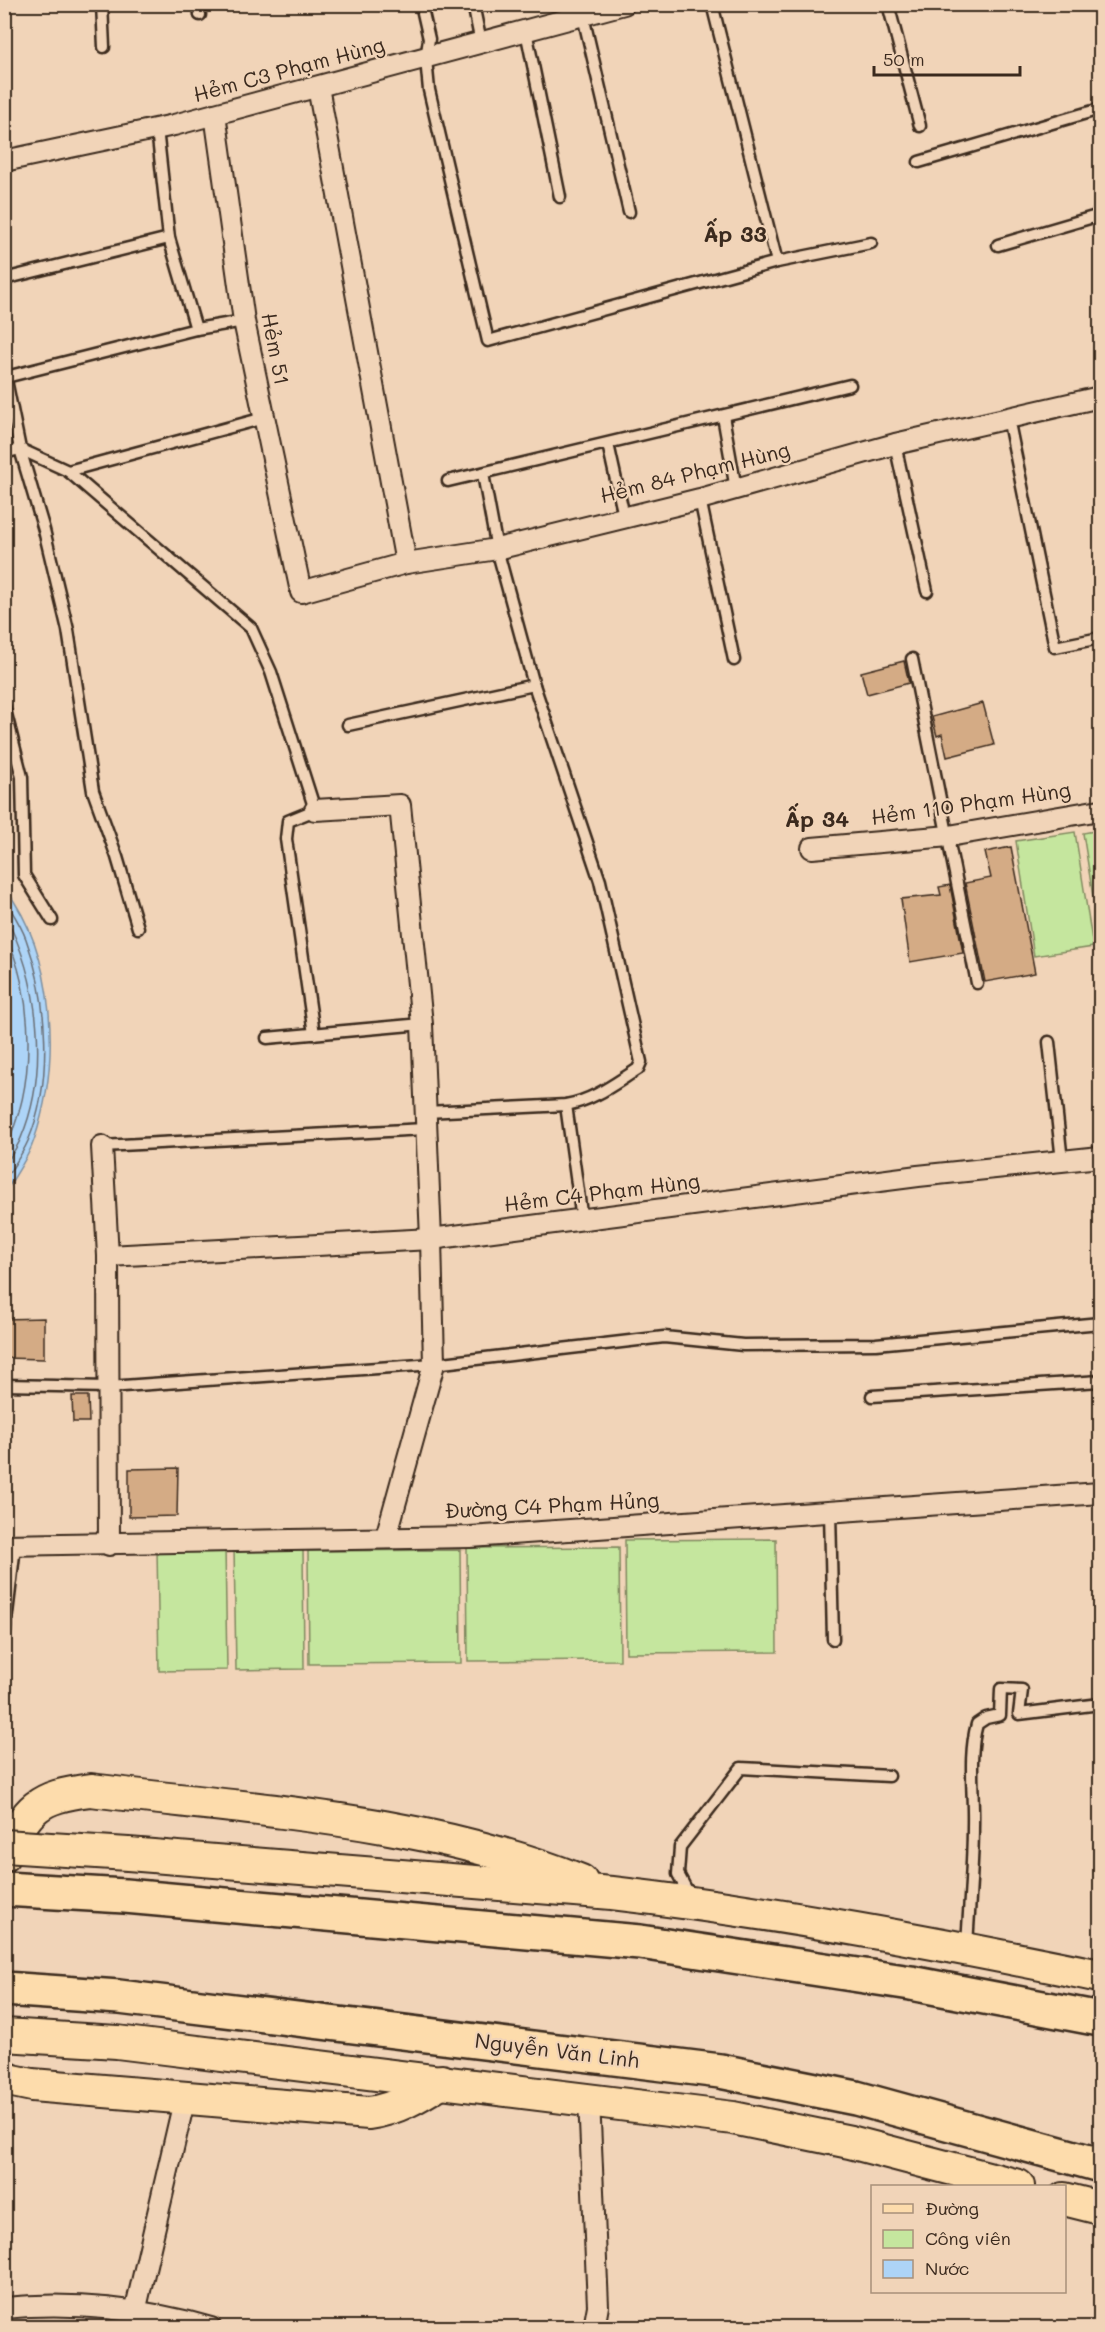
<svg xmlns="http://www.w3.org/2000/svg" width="1105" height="2332" font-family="Mali,sans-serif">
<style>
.green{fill:#c5e69e;stroke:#80885e;stroke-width:1.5}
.water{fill:#add4f7;stroke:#7f90a0;stroke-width:1.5}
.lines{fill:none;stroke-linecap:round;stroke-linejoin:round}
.shore{stroke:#696e75;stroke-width:1.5}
.building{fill:#d4ab85;stroke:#3b2a1e;stroke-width:1.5}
.lane-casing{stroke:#3b2a1e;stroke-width:15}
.street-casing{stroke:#3b2a1e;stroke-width:24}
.primary-casing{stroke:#3b2a1e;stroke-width:36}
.highway-casing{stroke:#3b2a1e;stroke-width:38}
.lane{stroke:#f1d4b8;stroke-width:10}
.street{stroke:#f1d4b8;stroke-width:20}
.primary{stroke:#fddcac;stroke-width:32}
.highway{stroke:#fddcac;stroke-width:33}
.primary-bridge-casing{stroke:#3b2a1e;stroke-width:36;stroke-linecap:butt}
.primary-bridge{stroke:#fddcac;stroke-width:32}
.labels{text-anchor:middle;stroke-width:4.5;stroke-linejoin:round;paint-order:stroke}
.street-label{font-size:21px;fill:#3b2a1e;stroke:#f1d4b8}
.neighbourhood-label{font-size:22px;font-weight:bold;fill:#3b2a1e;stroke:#f1d4b8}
</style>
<rect width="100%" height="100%" fill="#f1d4b8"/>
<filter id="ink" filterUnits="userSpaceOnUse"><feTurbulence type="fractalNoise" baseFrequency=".0167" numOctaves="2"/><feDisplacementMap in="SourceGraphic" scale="12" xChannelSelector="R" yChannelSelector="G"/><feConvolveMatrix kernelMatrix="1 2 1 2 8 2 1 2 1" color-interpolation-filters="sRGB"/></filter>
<g filter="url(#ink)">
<g class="green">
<polygon points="1100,830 1100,941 1083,833"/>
<polygon points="1075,832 1093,947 1034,956 1016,841"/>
<polygon points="776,1539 777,1652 626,1653 625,1540"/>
<polygon points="234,1546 303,1546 304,1669 236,1670"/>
<polygon points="225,1547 227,1670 159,1671 157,1548"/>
<polygon points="619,1547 620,1660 468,1661 467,1548"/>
<polygon points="460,1550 461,1663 309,1664 308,1551"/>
</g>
<path class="water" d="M 5,888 C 56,956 61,1062 34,1140 C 28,1159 14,1176 5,1193 Z"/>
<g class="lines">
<g class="shore">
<path d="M 4,898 C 12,912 21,925 26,939 C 48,998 53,1083 28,1141 C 22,1155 12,1168 4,1181"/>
<path d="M 4,914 C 39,978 50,1070 21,1138 C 17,1148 10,1157 4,1166"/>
<path d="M 4,933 C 35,991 37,1092 4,1148"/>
</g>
</g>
<g class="building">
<polygon points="904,661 909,683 867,694 861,672"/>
<polygon points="983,703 994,745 947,757 942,734 937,736 932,717"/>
<polygon points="1011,847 1035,973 985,982 965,883 991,878 985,852"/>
<polygon points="950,885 963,953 910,962 901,899 941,895 939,887"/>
<polygon points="44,1318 44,1359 4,1358 4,1319"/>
<polygon points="72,1396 88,1396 89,1422 73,1422"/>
<polygon points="178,1468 177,1516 129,1517 129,1469"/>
</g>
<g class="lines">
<g class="lane-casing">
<g id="lane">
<polyline points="102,4 104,47"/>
<polyline points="199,4 200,15"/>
<polyline points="421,4 429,39 426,59 429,90 488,341 777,262 871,243"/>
<polyline points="473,4 481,43"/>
<polyline points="712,4 777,262"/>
<polyline points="888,4 920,126"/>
<polyline points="583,16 629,212"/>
<polyline points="526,31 560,197"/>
<polyline points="157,129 169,238 196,329"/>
<polyline points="919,162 1100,109"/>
<polyline points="998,245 1100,215"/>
<polyline points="4,279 169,238"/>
<polyline points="4,370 20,449 44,530 68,630 93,791 117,857 138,928"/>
<polyline points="6,377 196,329 244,321"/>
<polyline points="723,416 736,489"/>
<polyline points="1008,418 1055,647 1100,638"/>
<polyline points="608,444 624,516"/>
<polyline points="895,444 927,591"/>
<polyline points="4,453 20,449 68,471 251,628 271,672 315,810 288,821 286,839 314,1034"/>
<polyline points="68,471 264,418"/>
<polyline points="448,481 850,385"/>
<polyline points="700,499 734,660"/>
<polyline points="912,659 977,983"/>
<polyline points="4,706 22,777 24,875 52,920"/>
<polyline points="348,725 534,685"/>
<polyline points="267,1038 422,1024"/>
<polyline points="1049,1042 1062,1161"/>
<polyline points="566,1105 582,1220"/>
<path d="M 426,1112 L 566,1105 C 594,1100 614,1084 638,1069 L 641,1062 L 600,881 L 534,685 L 497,549 L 483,474"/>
<polyline points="102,1146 425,1129"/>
<polyline points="4,1385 109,1387 434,1364 664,1337 743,1345 876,1344 1100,1323"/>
<polyline points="872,1396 1100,1381"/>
<polyline points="830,1512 833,1639"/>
<polyline points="4,1639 15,1546"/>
<polyline points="691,1898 678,1874 680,1847 741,1768 889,1776"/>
<path d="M 967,1947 C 969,1906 973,1866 973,1826 C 974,1793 968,1756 977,1724 L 986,1718 L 1000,1715 L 1001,1689 L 1022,1690 L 1019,1714 L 1100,1704"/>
</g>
</g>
<g class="street-casing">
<g id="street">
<polyline points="318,87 406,563"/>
<polyline points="215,114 244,321 301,592 406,563 497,549 700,499 895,444 1100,397"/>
<polyline points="4,161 174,125 624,4"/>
<polyline points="315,810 400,805 422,1024 431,1239 434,1364 386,1537"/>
<polyline points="812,848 949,836 1100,810"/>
<polyline points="102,1146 108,1256 109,1545"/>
<polyline points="108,1256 431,1239 918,1176 1100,1157"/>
<polyline points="4,1545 470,1537 1100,1493"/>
<polyline points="589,2099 598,2306 594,2328"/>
<path d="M 4,2308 C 72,2301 145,2309 211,2328"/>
<polyline points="135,2312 185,2097"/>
</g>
</g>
<g class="primary-casing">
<g id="primary">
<path d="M 128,1854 L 612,1893 C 776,1912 939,1943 1100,1976"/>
<path d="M 4,1855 C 29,1807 36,1797 91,1790 C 253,1810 428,1819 581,1881"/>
<polyline points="4,2035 117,2042 733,2118 850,2142 1018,2186"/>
<path d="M 4,2077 L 13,2081 L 32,2085 L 369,2113 C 397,2109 418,2096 442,2081"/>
<polyline points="1064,2199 1100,2208"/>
</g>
</g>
<g class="highway-casing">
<g id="highway">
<polyline points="4,1889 125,1896 640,1942 911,1983 1100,2019"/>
<polyline points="4,1989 119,1997 720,2071 856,2098 1100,2165"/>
</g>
</g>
<use href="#lane" class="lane"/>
<use href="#street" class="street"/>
<use href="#primary" class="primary"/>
<use href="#highway" class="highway"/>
<g class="primary-bridge-casing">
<polyline id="primary-bridge" points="4,1846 128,1854"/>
</g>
<use href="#primary-bridge" class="primary-bridge"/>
</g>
</g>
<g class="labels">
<g class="street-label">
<text transform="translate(289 70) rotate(-15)" y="7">Hẻm C3 Phạm Hùng</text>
<text transform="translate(275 349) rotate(79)" y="7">Hẻm 51</text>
<text transform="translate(695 473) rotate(-14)" y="7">Hẻm 84 Phạm Hùng</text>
<text transform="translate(971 804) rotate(-8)" y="7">Hẻm 110 Phạm Hùng</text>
<text transform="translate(602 1193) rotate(-7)" y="7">Hẻm C4 Phạm Hùng</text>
<text transform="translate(552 1506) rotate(-3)" y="7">Đường C4 Phạm Hủng</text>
<text transform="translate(557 2051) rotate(7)" y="7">Nguyễn Văn Linh</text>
</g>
<g class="neighbourhood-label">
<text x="735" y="242">Ấp 33</text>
<text x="817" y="827">Ấp 34</text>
</g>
</g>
<rect width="1105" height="2332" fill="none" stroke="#f1d4b8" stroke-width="24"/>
<rect x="12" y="12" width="1081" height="2308" fill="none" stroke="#3b2a1e" stroke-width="2" filter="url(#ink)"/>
<rect x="871" y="2185" width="195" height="108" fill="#f1d4b8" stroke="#a8907a" stroke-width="1.5"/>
<rect x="883" y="2204" width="30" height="9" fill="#fddcac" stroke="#a8907a" stroke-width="1.5"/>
<text x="925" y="2215" font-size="18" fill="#3b2a1e">Đường</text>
<rect x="883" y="2230" width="30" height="18" fill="#c5e69e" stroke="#a8907a" stroke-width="1.5"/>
<text x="925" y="2245" font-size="18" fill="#3b2a1e">Công viên</text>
<rect x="883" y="2260" width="30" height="18" fill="#add4f7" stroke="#a8907a" stroke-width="1.5"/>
<text x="925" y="2275" font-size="18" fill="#3b2a1e">Nước</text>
<path d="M874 66v9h146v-9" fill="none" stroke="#3b2a1e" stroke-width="3"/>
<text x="883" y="66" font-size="18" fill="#3b2a1e" stroke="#f1d4b8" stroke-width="4.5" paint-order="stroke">50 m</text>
</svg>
